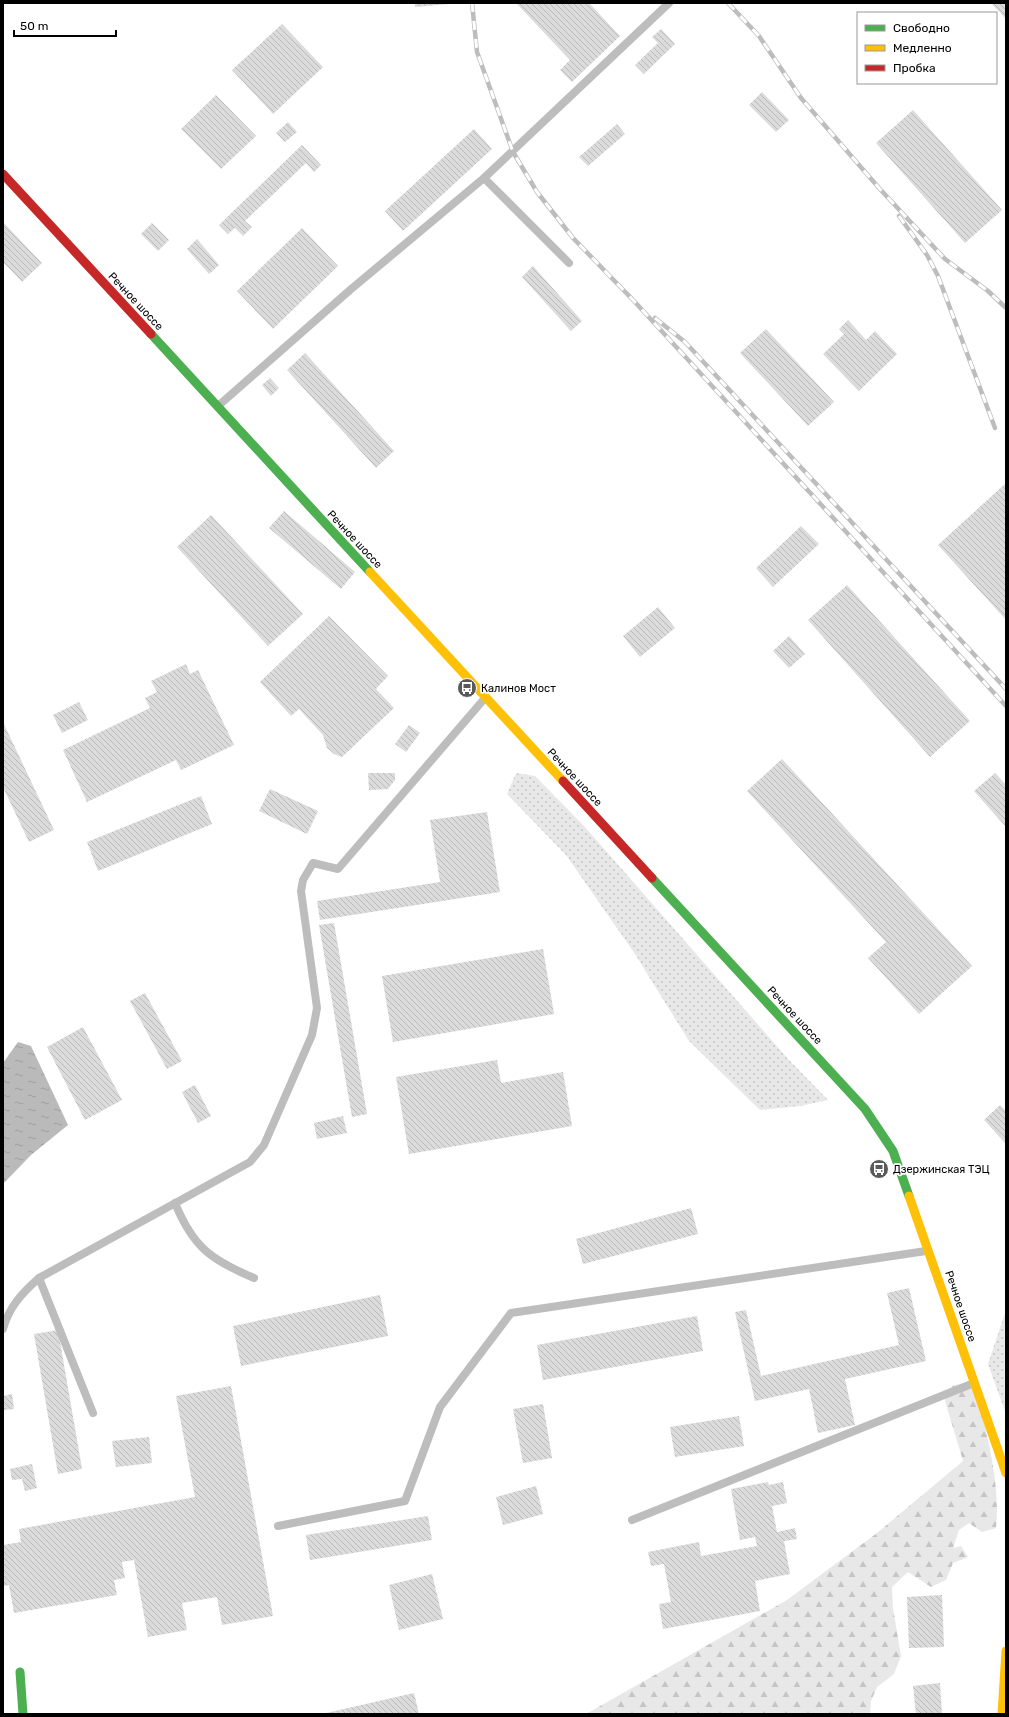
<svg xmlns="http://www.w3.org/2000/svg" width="1009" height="1717" font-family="Rubik,sans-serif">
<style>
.grass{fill:url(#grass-dots)}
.forest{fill:url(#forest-firs)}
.water{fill:url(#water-ripples)}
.building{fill:url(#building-back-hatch)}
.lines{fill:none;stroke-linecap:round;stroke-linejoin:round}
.lane{stroke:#bdbdbd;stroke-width:8}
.fast{stroke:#4caf50;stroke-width:9}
.slow{stroke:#ffc107;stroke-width:9}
.jam{stroke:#c62828;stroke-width:9}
.rail-casing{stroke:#bdbdbd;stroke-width:4.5}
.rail{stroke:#fff;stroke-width:3;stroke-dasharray:9;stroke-linecap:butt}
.labels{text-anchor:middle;stroke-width:3.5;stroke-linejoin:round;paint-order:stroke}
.street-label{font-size:11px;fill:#000;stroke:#fff}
.poi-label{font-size:11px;fill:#000;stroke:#fff;text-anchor:start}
</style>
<defs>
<pattern id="grass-dots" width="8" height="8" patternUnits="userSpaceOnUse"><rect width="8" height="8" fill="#e8e8e8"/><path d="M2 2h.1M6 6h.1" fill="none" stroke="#c5c5c5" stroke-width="1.8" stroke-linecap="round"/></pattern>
<pattern id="forest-firs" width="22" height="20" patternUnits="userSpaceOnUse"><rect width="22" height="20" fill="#e8e8e8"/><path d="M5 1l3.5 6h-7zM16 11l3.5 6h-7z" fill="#c5c5c5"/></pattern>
<pattern id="water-ripples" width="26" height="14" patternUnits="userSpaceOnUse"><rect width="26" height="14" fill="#bababa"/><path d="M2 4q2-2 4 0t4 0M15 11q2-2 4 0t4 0" fill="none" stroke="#9e9e9e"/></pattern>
<pattern id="building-back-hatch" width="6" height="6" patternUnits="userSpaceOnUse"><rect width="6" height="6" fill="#dbdbdb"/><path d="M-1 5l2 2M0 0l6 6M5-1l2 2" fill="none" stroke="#bababa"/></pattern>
</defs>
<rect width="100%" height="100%" fill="#fff"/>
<g class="grass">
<polygon points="516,773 535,776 585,827 789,1060 828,1100 800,1106 760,1110 689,1041 635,954 566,855 507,794"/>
<polygon points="1006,1310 1006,1414 988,1364"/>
</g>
<path class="forest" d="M 975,1383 C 985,1431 1001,1479 996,1528 L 982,1532 L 969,1523 L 959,1530 L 953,1548 L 961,1546 L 968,1557 L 953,1563 L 946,1580 L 931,1587 L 908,1572 L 892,1587 L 893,1608 L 901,1656 L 894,1674 L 877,1687 L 871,1701 L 870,1714 L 586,1714 L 787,1600 L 877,1533 L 963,1461 L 943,1394 L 954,1385 Z"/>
<polygon class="water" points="18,1042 31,1046 68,1125 31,1155 3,1184 3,1063"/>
<g class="building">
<polygon points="415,3 449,3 449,4 415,7"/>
<polygon points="516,3 589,3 620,36 572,82 560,70 570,60"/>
<polygon points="991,3 1006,3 1006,19"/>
<polygon points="282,24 323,67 273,114 232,70"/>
<polygon points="661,29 675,44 644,74 635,65 658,43 652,37"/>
<polygon points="762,92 789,120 776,132 749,105"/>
<polygon points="216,95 256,136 221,169 181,129"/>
<polygon points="913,110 1002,210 965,243 876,143"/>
<polygon points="288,122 297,132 285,142 276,133"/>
<polygon points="617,124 625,134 588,166 579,157"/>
<polygon points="474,129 492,149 403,231 385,211"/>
<polygon points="302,145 321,165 314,172 306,163 245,221 252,227 243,236 235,228 228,234 219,225"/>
<polygon points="3,222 42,263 22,282 3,262"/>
<polygon points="152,223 169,240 158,251 141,234"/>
<polygon points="302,228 338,266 273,329 237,291"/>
<polygon points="197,239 219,265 209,274 187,249"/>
<polygon points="533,266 582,321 571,331 522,277"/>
<polygon points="848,320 866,340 875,331 897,354 859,391 823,354 844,334 839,329"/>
<polygon points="766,329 834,402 808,426 740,353"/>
<polygon points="305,353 394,451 376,468 287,370"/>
<polygon points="270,378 279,388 271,396 262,385"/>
<polygon points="1006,483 1006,620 938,545"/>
<polygon points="284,511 355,572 341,589 269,528"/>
<polygon points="211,515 303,614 268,646 177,547"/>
<polygon points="801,526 819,544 773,587 756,568"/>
<polygon points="847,585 970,721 930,757 808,620"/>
<polygon points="658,607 675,628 640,657 623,636"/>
<polygon points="329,616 388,676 376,689 394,708 342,757 334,754 327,748 323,735 299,709 291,716 260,682"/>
<polygon points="789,636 805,654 789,668 773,651"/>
<polygon points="186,664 190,674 198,670 234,745 181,770 176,760 87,802 63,750 150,708 145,698 157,692 151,681"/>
<polygon points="79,702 88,720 62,733 53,715"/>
<polygon points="3,722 54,830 29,842 3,787"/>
<polygon points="409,725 420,733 406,752 395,744"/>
<polygon points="782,759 972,966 919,1014 868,958 886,942 747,791"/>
<polygon points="368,773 395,773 395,780 388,789 369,790"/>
<polygon points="995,773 1006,785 1006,827 974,791"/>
<polygon points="270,789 318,811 307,834 259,811"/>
<polygon points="201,796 212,824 98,871 87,842"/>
<polygon points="487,812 500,892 320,920 317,901 440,882 430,820"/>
<polygon points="334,923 367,1114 352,1117 319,925"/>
<polygon points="543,949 554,1014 393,1042 382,976"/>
<polygon points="145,993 182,1061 167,1069 130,1001"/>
<polygon points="83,1027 122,1100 85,1120 47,1047"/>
<polygon points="497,1060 501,1083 563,1072 572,1126 409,1154 396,1077"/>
<polygon points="195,1085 211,1116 198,1123 182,1092"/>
<polygon points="1000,1105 1006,1111 1006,1144 984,1120"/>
<polygon points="343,1116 347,1133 317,1139 314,1123"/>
<polygon points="691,1208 698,1234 583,1264 576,1239"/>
<polygon points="909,1288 926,1361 845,1379 855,1425 818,1433 809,1389 755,1401 735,1312 746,1310 761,1376 899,1345 887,1293"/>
<polygon points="380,1295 388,1336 241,1366 233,1326"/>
<polygon points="697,1316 703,1351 543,1380 537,1345"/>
<polygon points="58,1330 82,1469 58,1474 34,1334"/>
<polygon points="231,1386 273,1616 222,1625 217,1597 182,1603 187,1630 148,1637 134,1560 122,1562 125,1578 114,1580 117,1595 14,1613 9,1585 3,1586 3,1545 21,1542 19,1529 195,1497 176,1396"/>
<polygon points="12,1394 14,1409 3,1410 3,1396"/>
<polygon points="543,1404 552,1458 523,1463 513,1409"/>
<polygon points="739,1416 744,1446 675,1457 670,1427"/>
<polygon points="149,1437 152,1463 116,1467 112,1441"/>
<polygon points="32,1464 37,1488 25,1491 22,1479 12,1480 10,1469"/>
<polygon points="768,1482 769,1485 783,1482 787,1503 772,1506 777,1532 795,1528 797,1539 784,1541 790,1574 755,1581 760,1611 663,1629 659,1604 671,1602 664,1564 651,1566 648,1552 699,1542 701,1556 757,1546 755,1537 740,1540 731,1489"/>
<polygon points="536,1486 543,1514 503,1525 496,1497"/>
<polygon points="428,1516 432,1540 310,1560 306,1535"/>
<polygon points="432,1574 443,1619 399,1630 389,1585"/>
<polygon points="942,1595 944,1647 909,1648 907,1597"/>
<polygon points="940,1683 942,1714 916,1714 913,1686"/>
<polygon points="414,1693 419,1714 327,1714 326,1713"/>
</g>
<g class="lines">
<g class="lane">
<polyline points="484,178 569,263"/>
<polyline points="218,406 350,290 484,178 669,3"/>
<path d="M 175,1203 C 193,1247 211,1260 254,1278"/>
<polyline points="39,1278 93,1413"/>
<path d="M 3,1329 C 9,1307 22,1293 39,1278 L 250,1162 L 264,1145 L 312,1035 L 317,1008 L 301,891 L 303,880 L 313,863 L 338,869 L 485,698"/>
<polyline points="632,1520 974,1383"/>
<polyline points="278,1526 405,1501 440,1407 511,1313 926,1251"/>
</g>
<g class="fast">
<polyline points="151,334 370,572"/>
<polyline points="652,878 865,1109 893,1151 909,1196"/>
<polyline points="20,1672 23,1714"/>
</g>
<g class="slow">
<polyline points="370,572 563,781"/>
<polyline points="909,1196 1006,1473"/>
<polyline points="1002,1714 1006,1651"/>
</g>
<g class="jam">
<polyline points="3,174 151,334"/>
<polyline points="563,781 652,878"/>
</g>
<g class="rail-casing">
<g id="rail">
<polyline points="472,3 477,52 513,152 537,192 573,238 634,301 1006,706"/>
<polyline points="728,3 759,36 801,98 879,188 945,259 988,291 1006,308"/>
<polyline points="899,216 927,255 938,276 995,428"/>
<polyline points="655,318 685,342 1006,689"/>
</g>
</g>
<use href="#rail" class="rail"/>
</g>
<defs>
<g id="bus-disc" transform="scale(1)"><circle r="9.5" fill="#595959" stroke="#fff"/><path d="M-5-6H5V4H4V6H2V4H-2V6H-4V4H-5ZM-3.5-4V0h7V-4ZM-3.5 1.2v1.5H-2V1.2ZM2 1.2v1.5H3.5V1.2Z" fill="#fff"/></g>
</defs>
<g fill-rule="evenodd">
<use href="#bus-disc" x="467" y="688"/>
<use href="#bus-disc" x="879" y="1169"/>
</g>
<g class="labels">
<g class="street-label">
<text transform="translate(136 301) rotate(47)" y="4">Речное шоссе</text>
<text transform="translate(355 539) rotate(47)" y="4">Речное шоссе</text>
<text transform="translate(575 777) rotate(47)" y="4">Речное шоссе</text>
<text transform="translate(795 1015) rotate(47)" y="4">Речное шоссе</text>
<text transform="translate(961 1306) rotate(71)" y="4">Речное шоссе</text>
</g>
<g class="poi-label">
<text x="481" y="692">Калинов Мост</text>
<text x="893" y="1173">Дзержинская ТЭЦ</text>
</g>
</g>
<rect width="1009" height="1717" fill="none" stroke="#000000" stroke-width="8"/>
<rect x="857" y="12" width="140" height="72" fill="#ffffff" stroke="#999999"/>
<rect x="865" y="25" width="20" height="6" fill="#4caf50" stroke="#999999"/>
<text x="893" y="32" font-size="12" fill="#000000">Свободно</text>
<rect x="865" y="45" width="20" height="6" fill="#ffc107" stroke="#999999"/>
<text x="893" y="52" font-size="12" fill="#000000">Медленно</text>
<rect x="865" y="65" width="20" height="6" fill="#c62828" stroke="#999999"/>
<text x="893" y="72" font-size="12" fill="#000000">Пробка</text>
<path d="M14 30v6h102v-6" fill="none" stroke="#000000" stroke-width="2"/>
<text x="20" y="30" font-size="12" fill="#000000" stroke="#ffffff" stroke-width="3" paint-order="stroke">50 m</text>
</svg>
